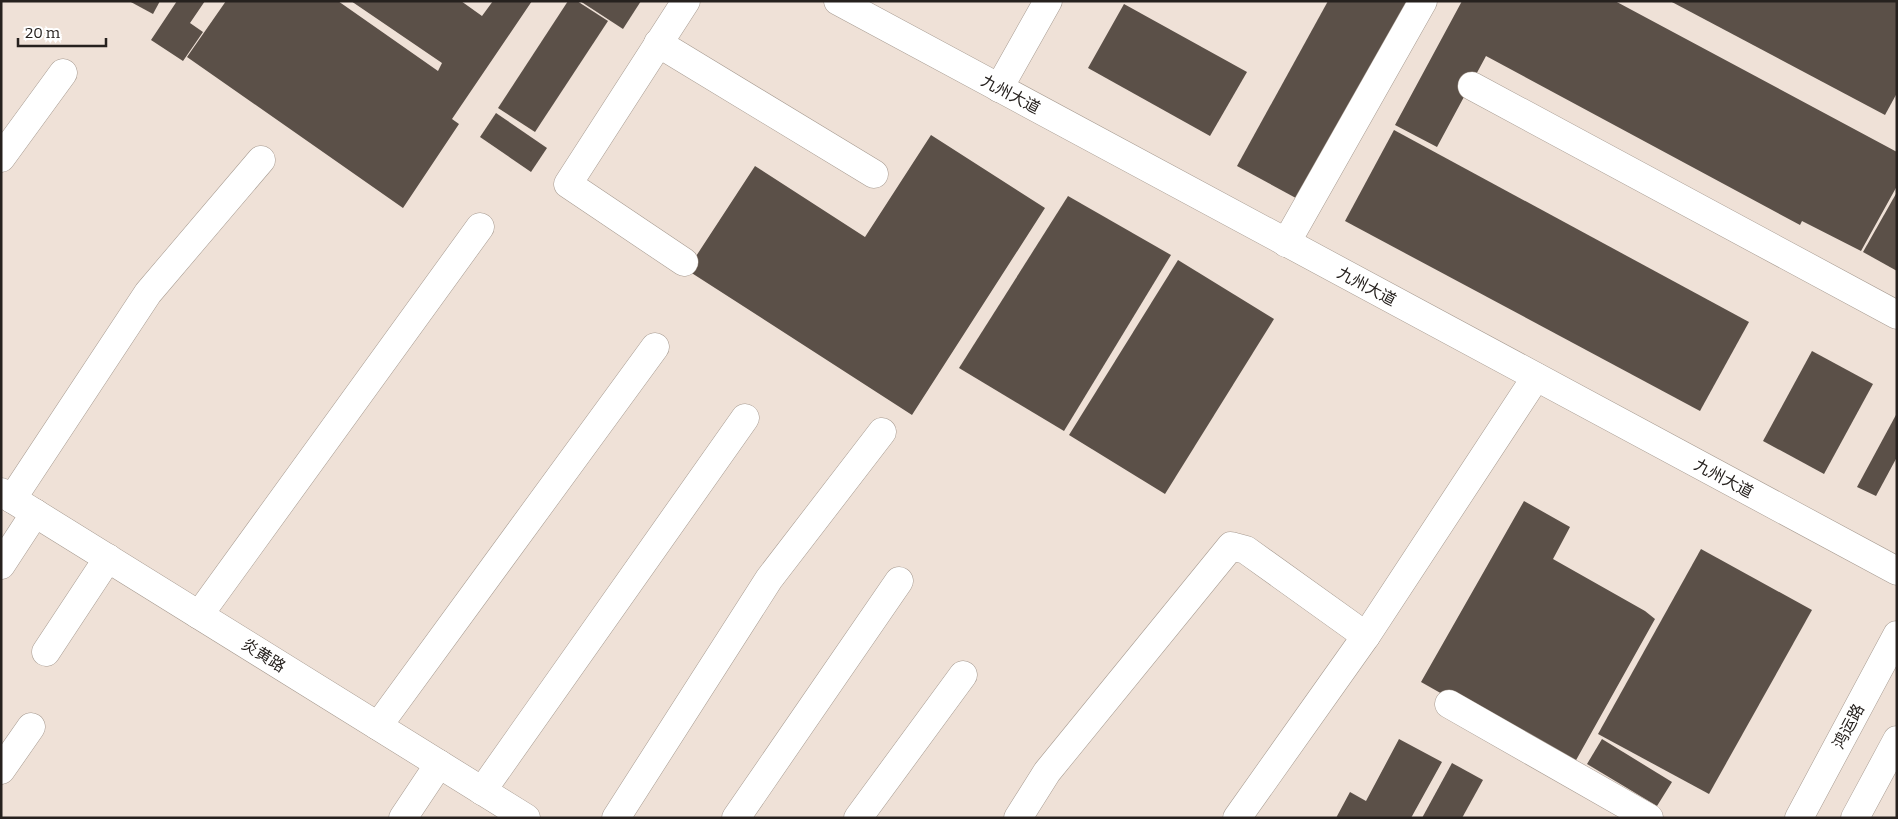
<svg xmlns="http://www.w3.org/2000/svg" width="1898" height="819" font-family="Bitter,'Noto Sans SC',serif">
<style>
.building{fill:#5b5048}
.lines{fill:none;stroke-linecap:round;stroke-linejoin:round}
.minor-casing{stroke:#a79b91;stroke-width:29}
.minor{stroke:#fff;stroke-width:28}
.labels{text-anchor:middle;stroke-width:5;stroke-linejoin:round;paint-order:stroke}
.street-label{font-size:16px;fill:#26211e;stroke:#fff}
</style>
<rect width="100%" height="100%" fill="#efe1d7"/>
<g class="building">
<polygon points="129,1 160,1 153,14"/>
<polygon points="177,1 205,1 190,23 203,32 183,61 151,40"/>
<polygon points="226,1 338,1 438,71 442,63 351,1 461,1 482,16 493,1 532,1 452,119 459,124 403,208 187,57"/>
<polygon points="568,1 577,1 608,21 535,132 498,108"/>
<polygon points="580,1 641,1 623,29"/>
<polygon points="1328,1 1416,1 1305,203 1237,166"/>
<polygon points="1462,1 1615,1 1897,152 1897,186 1861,251 1802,221 1800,225 1486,56 1437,147 1395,125"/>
<polygon points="1670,1 1897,1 1897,93 1885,115"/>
<polygon points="1124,4 1247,72 1210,136 1088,68"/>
<polygon points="496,113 547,148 531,172 480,137"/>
<polygon points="1394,130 1749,322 1700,411 1345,221"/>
<polygon points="931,135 1045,208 912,415 687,270 755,166 865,237"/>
<polygon points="1897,192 1897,271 1863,252"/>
<polygon points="1068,196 1171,255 1064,431 959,368"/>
<polygon points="1178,260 1274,319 1165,494 1069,435"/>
<polygon points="1812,351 1873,384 1824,474 1763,441"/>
<polygon points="1897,413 1897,457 1876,496 1857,487"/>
<polygon points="1524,501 1570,527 1553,559 1645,611 1655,619 1575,762 1467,708 1421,682"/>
<polygon points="1701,549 1812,610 1709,794 1598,734"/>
<polygon points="1399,739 1442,762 1411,818 1336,818 1350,792 1366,801"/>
<polygon points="1602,739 1672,782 1657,806 1587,764"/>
<polygon points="1452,763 1483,780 1462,818 1422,818"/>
</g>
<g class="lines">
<g class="minor-casing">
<g id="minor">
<polyline points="838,1 1897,571"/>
<polyline points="658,43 874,174"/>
<polyline points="1472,86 1897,315"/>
<polyline points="999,88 1048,1"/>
<polyline points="1,158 63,73"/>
<polyline points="1286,243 1423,1"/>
<polyline points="684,262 568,184 686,1"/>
<polyline points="1,492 526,818"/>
<polyline points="12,499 148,293 261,160"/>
<polyline points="1,565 35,513"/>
<polyline points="199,615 480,227"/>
<polyline points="46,652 108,558"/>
<polyline points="1449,704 1649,818"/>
<polyline points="378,726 655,347"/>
<polyline points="1,770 31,727"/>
<polyline points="482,791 745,418"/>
<polyline points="403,818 439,764"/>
<polyline points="616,818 769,579 882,432"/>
<polyline points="736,818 899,581"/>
<polyline points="858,818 963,675"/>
<polyline points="1018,818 1047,772 1231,546 1246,550 1366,636"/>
<polyline points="1237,818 1366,636 1536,377"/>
<polyline points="1799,818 1897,635"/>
<polyline points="1855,818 1897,740"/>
</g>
</g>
<use href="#minor" class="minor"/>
</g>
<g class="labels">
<g class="street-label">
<text transform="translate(1011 94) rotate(28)" y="6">九州大道</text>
<text transform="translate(1367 286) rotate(28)" y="6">九州大道</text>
<text transform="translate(1724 478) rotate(28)" y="6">九州大道</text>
<text transform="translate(264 655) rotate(32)" y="6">炎黄路</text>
<text transform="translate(1848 726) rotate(-62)" y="6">鸿运路</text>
</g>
</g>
<rect width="1898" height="819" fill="none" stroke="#26211e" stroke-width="5"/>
<path d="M18 38v8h88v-8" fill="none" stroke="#26211e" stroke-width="2.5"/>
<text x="25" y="38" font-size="15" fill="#26211e" stroke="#ffffff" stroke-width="4" paint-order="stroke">20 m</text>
</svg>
